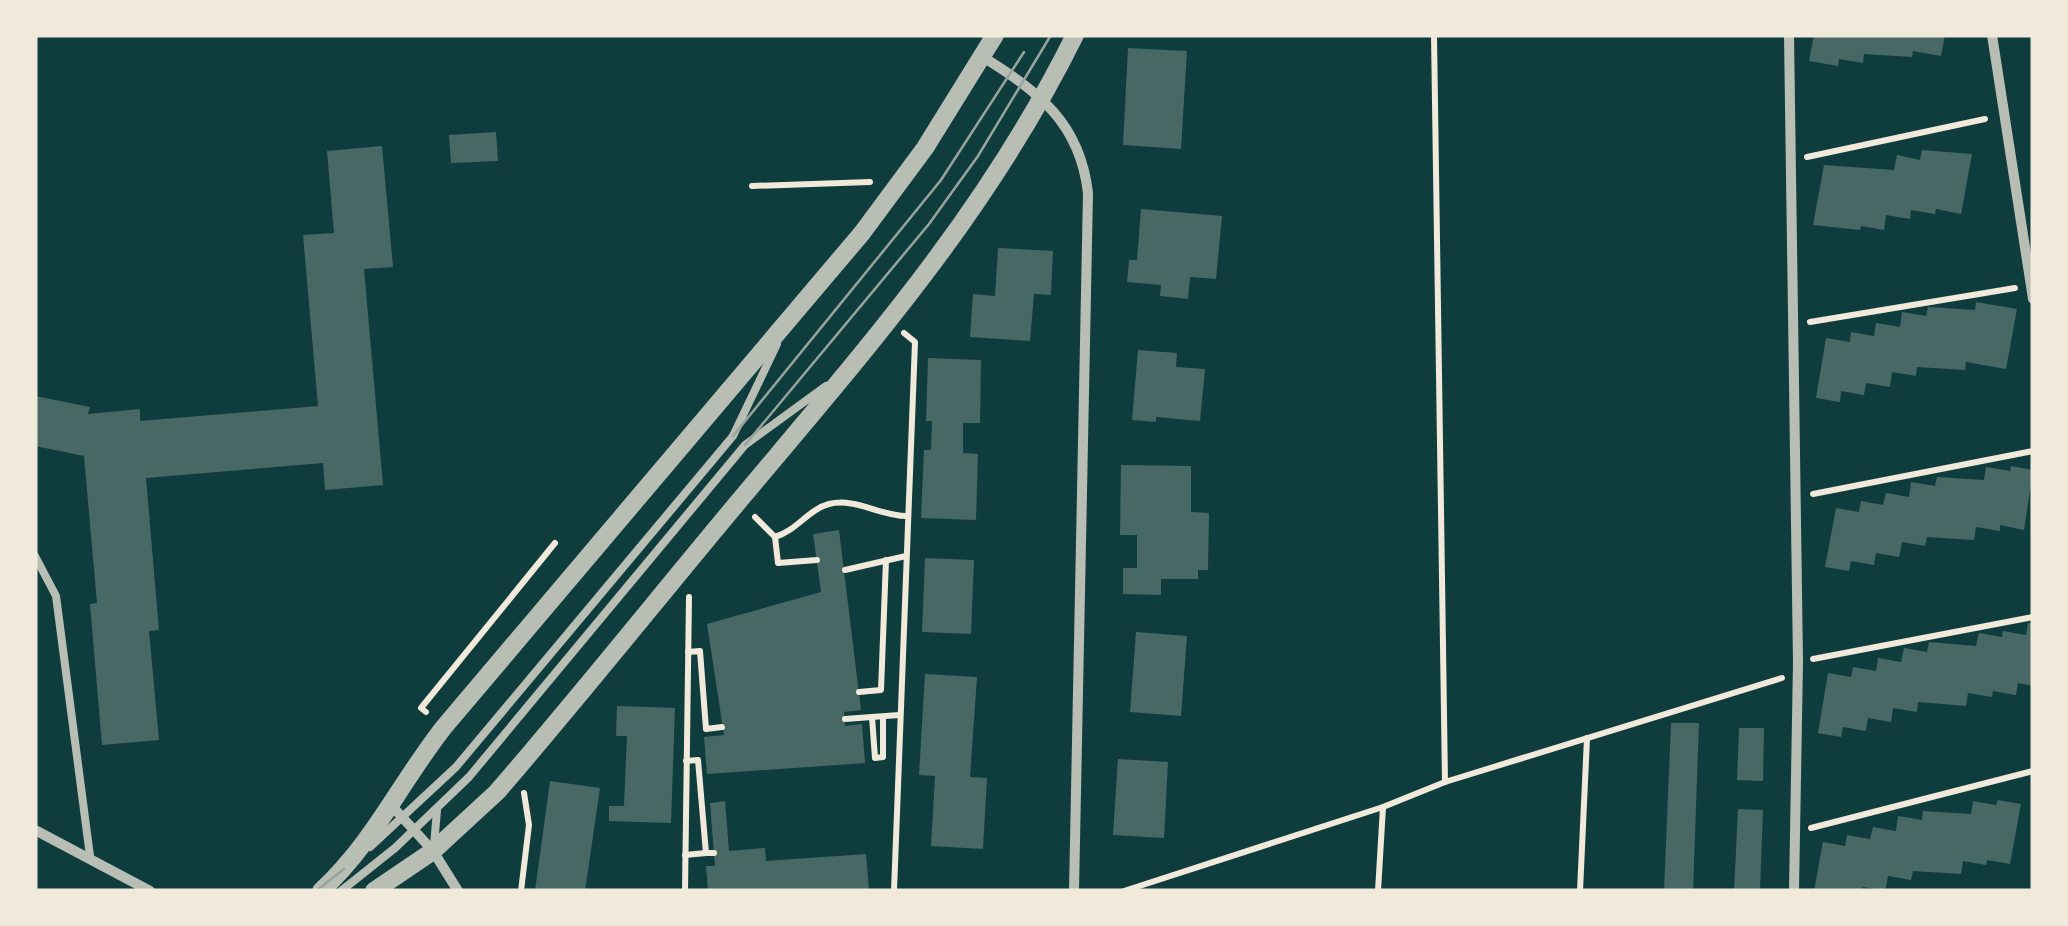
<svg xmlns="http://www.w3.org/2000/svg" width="2068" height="926" font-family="'IBM Plex Sans',sans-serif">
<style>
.building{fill:#486865}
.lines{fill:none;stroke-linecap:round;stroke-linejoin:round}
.path{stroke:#f1e9da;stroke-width:6}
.service{stroke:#b8beb3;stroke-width:8}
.minor{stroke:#b8beb3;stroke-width:10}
.tertiary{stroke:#b8beb3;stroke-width:18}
.tram{stroke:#97a49c;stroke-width:2.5}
</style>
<rect width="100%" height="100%" fill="#0f3d3e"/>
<g class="building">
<polygon points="1814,35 1945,35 1941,56 1913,51 1912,57 1864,54 1863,63 1839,59 1838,66 1809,61"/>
<polygon points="1128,48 1187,51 1181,149 1123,145"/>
<polygon points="496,132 498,161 451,163 449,135"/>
<polygon points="382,146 393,267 364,269 383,485 325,490 323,463 146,478 159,630 149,631 159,740 102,745 90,604 97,603 84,456 35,446 35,396 90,407 88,414 140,409 140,421 318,406 303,235 334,233 327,151"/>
<polygon points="1922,150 1972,154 1961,214 1936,209 1935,214 1911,210 1910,219 1886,215 1884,230 1861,226 1860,230 1813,225 1824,165 1894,170 1897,155 1920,160"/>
<polygon points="1141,209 1222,216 1216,279 1190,277 1188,299 1160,296 1161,285 1127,282 1129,260 1137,260"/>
<polygon points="998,248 1053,251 1051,295 1034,294 1030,341 970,337 973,294 995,296"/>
<polygon points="1976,302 2017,309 2006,369 1966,362 1965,370 1917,367 1916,376 1892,372 1890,387 1866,383 1864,395 1841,391 1840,402 1816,398 1826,338 1850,342 1851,332 1874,336 1876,323 1900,327 1902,312 1926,316 1928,307 1975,310"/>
<polygon points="1138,350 1177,353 1176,367 1205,369 1200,421 1156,417 1156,422 1132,420"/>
<polygon points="928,358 981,360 980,423 963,423 963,453 978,454 976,520 921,518 924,450 931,450 932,421 926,421"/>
<polygon points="1121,465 1191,466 1191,512 1209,513 1208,570 1198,570 1198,579 1161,579 1161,595 1123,594 1123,568 1137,568 1137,535 1120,535"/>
<polygon points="2011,466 2033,470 2024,530 2000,525 2000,531 1976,527 1974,540 1927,537 1925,546 1902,542 1899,557 1876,553 1874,565 1851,561 1849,571 1825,567 1836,508 1859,512 1861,501 1883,505 1886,493 1909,497 1911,482 1935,486 1937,477 1984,480 1986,467 2010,471"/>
<polygon points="839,530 861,710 844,712 845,726 862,724 865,763 707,774 704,737 724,735 707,624 821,592 813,534"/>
<polygon points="925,558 974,560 971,634 922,632"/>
<polygon points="2028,623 2033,624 2033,686 2018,683 2016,695 1993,691 1992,697 1968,693 1966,706 1918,702 1917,712 1893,708 1891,722 1868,718 1866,731 1843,727 1841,737 1818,733 1828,673 1851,677 1853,667 1876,671 1878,658 1901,662 1904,648 1927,652 1929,642 1976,646 1979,633 2002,637 2003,631 2026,635"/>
<polygon points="1136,632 1187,636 1181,716 1130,712"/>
<polygon points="925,674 977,677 970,777 987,778 983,849 931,846 935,776 919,775"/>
<polygon points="617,706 675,708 671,823 609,821 609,806 624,806 627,736 616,736"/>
<polygon points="1671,723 1699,723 1693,891 1664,891"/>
<polygon points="1739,728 1764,728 1763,781 1737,780"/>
<polygon points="1118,759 1168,762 1164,838 1113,835"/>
<polygon points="550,781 600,788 585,891 535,891"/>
<polygon points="1998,800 2021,804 2010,864 1987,860 1986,865 1963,861 1961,874 1913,871 1911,880 1888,876 1885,891 1863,887 1862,891 1814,891 1823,842 1845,846 1847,835 1870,839 1873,827 1896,831 1898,816 1922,820 1923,811 1971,814 1973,801 1996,805"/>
<polygon points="725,801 729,851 765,848 766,861 866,854 869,891 708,891 706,866 715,866 710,803"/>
<polygon points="1738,809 1763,810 1760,891 1734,891"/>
</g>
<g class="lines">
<g class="path">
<polyline points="1434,35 1445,782"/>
<polyline points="1807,157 1985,119"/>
<polyline points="752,186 870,182"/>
<polyline points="1810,322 2015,288"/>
<polyline points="1813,494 2033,451"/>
<polyline points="755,517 775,537 778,563 817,560"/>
<path d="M 775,537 C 796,531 809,509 829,504 C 855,497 882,517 908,516"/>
<polyline points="845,570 906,556"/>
<polyline points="688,652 700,651 706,729 722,727"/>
<polyline points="1813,659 2033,617"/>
<polyline points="859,692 881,690 886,560"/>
<polyline points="426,712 421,708 555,543"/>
<polyline points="872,717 875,758 883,757 883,717"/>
<polyline points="845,719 899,715"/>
<polyline points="686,761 698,760 706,853 714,853"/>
<polyline points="1811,828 2033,771"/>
<polyline points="685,855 706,853"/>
<polyline points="521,891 529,825 524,793"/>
<polyline points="685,891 689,597"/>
<polyline points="894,891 915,342 904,333"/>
<polyline points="1124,891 1383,807 1445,782 1782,678"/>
<polyline points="1378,891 1383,807"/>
<polyline points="1580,891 1587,738"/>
</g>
<g class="service">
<polyline points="35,556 56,596 90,856"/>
<polyline points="434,845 437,810"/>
<polyline points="370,847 456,767 733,436 777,344"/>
<polyline points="341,891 395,848 469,777 745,445 826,386"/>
</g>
<g class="minor">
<polyline points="1789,35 1798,662 1794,891"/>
<polyline points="1992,35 2033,299"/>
<path d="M 983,57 C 1039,92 1080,123 1088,193 L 1074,891"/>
<polyline points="391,805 433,851 458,891"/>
<polyline points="35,830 150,891"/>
</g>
<g class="tertiary">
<path d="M 321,891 C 374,842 400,783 444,727 L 862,233 L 925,148 L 995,35"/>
<path d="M 374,891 L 433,851 L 497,792 C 581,695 661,594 744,495 C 869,346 988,211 1075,35"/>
</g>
<g class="tram">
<polyline points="733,436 941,180 1024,52"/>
<polyline points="745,445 929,224 978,156 1051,35"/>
<polyline points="316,891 344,869"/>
</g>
</g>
<rect width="2068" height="926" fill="none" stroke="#f1e9da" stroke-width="75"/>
</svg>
